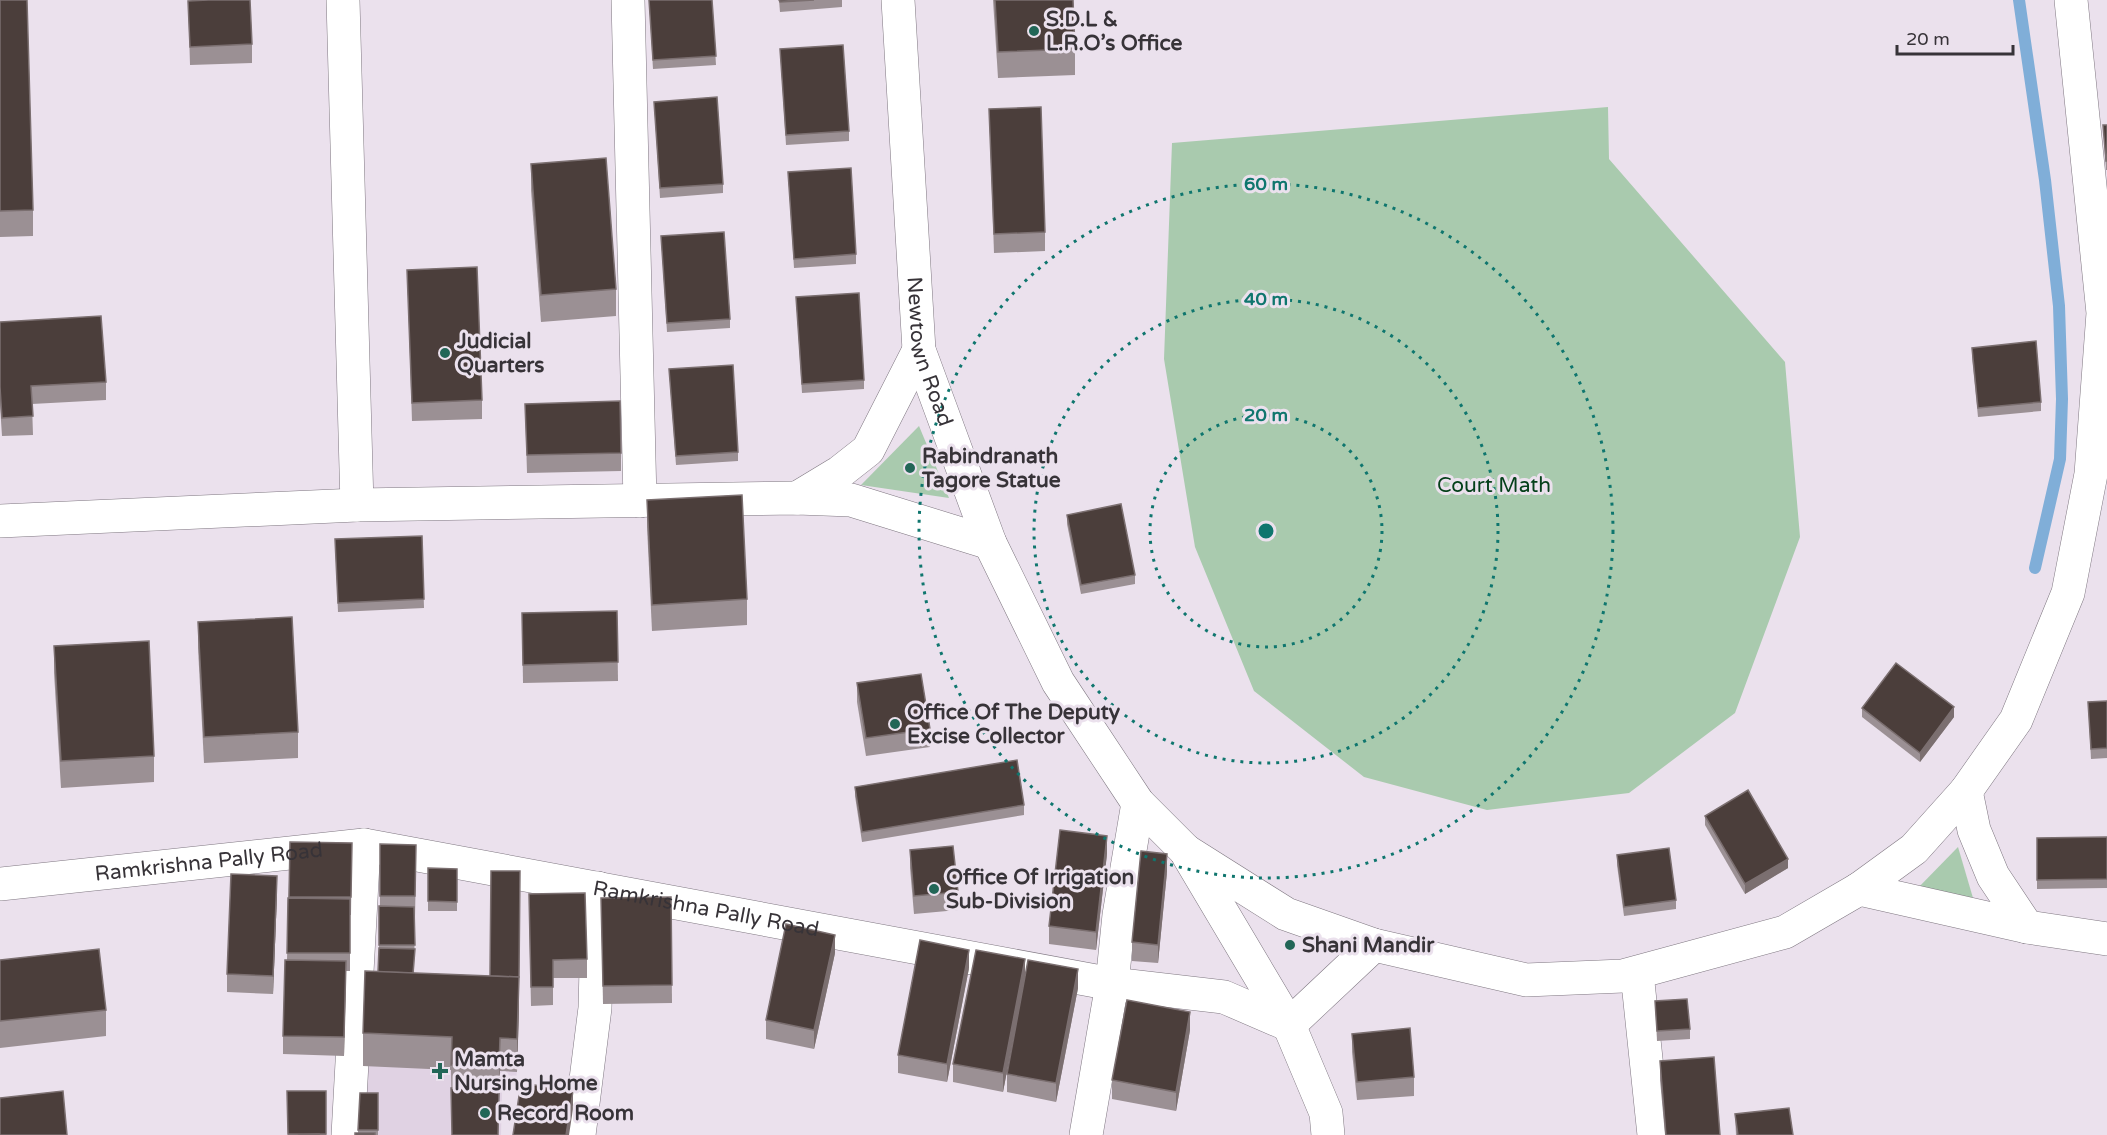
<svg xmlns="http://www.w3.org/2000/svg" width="2107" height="1135" font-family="'Varela Round',sans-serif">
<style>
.built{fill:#e0d2e3}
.green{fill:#a9caae}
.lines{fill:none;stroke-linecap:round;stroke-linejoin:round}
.stream{stroke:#80aed8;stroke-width:12}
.minor-casing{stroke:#7f7781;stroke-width:34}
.tertiary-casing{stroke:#7f7781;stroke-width:34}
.minor{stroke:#fff;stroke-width:33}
.tertiary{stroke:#fff;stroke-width:33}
.wall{fill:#9b9094}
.shaded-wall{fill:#7b6f70}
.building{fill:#4b3e3b;stroke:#7b6f70;stroke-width:1.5}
.ring{fill:none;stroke:#0f766e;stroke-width:3;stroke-dasharray:3 6}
.poi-dot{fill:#226657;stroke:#ebe1ed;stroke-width:2}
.labels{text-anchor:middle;stroke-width:6;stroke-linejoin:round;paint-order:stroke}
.poi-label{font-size:21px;font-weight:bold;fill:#373338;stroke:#ebe1ed;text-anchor:start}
.street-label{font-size:21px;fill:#373338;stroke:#ebe1ed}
.park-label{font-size:21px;fill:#05401a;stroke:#ebe1ed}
.centre{fill:#0f766e;stroke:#ebe1ed;stroke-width:3}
.ring-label{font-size:18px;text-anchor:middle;font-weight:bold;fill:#0f766e;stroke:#ebe1ed;stroke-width:6;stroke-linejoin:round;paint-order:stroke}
</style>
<rect width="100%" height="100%" fill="#ebe1ed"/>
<polygon class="built" points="365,1005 519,1010 517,1072 514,1090 502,1091 501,1135 359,1135"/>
<g class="green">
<polygon points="1608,107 1609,159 1785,362 1800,537 1735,713 1629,793 1487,810 1364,777 1254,691 1195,547 1164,359 1172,143"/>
<polygon points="919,426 949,498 861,485"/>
<polygon points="1958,847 1973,898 1916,890"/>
</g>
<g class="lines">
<polyline class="stream" points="2019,0 2045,180 2059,306 2062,399 2060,459 2035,568"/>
<g class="minor-casing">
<g id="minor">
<polyline points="343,0 357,505"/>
<polyline points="628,0 640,501"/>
<polyline points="797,498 840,472 868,450 919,350"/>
<polyline points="0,521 357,505 797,498 851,500 990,543"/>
<polyline points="1966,791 1974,830 1993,876 2027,927 2107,939"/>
<polyline points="1186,851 1286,914 1374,945 1526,980 1623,976 1785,932 1859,889 1914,849 1966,791 2016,720 2068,593 2091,474 2103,313 2071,0"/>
<polyline points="1188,855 1289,1025 1326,1113 1328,1135"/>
<path id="s1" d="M 0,884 L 364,845 L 1112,984 L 1224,997 L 1289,1025 L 1374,945"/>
<polyline points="1859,889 2027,927"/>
<polyline points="1637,973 1654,1135"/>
<polyline points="348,1135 364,845"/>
<polyline points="579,1135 595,1008 598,888"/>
<polyline points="1086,1135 1112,984 1119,915 1138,803"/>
</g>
</g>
<g class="tertiary-casing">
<g id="tertiary">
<path id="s2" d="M 898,0 L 919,350 L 990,543 L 1058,682 L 1138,803 L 1186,851"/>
</g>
</g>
<use href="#minor" class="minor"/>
<use href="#tertiary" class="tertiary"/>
</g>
<g class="wall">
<polygon points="0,0 33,210 33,236 0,237"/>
<polygon points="649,0 712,0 716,65 653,69"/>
<polygon points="779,0 842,0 842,7 780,12"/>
<polygon points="993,0 1073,0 1075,49 1075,75 998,78"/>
<polygon points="188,1 252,44 252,63 190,65"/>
<polygon points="780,49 849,131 849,141 786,145"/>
<polygon points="654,102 723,184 723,193 660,198"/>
<polygon points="989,109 1045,232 1045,251 994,253"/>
<polygon points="2103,125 2107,125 2107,170 2106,170"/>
<polygon points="531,164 616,289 616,316 541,322 531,190"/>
<polygon points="788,172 856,254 856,264 794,268"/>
<polygon points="661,236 730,319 730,328 667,332"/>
<polygon points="407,270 482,400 482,419 412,421"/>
<polygon points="796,297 864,380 864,389 802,393"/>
<polygon points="0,322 106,382 106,400 32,404 33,435 2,436 0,405"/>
<polygon points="1972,348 2041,402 2041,411 1978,417 1972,357"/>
<polygon points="669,369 738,452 738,461 676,465"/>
<polygon points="525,404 621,453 621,471 527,473"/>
<polygon points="647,500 747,599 747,625 652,631 647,527"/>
<polygon points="1067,515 1135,575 1135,584 1081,594 1067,524"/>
<polygon points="422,536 424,608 338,612 335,539"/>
<polygon points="617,611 618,681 523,683 522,613"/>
<polygon points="198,622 298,732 298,758 204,763 198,648"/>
<polygon points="54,646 154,756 154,782 61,788 54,673"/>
<polygon points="857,683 930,729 930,747 866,756 857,702"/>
<polygon points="2107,701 2107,758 2091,759 2088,702"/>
<polygon points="1862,708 1954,717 1920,762 1862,717"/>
<polygon points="855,787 1024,805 1024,815 862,842 855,796"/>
<polygon points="1705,816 1788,868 1745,894 1705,825"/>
<polygon points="2107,837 2107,888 2037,889 2037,838"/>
<polygon points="290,842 352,843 351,915 350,915 350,971 346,971 344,1056 283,1054 283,1036 287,960"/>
<polygon points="380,844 416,864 414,973 519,977 519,1010 517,1072 500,1071 498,1135 452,1135 451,1070 363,1066 363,1033 378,972 379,948 379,906 380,907"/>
<polygon points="910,850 958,892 958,910 914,914 910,868"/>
<polygon points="1107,854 1096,950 1049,944 1049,926"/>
<polygon points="1617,855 1676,900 1676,909 1624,916 1617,865"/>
<polygon points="428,868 457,869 457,911 428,911"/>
<polygon points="1167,872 1158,963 1132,961 1132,942"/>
<polygon points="277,895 273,994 227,992 227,974"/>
<polygon points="671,897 672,1003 603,1004 601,898"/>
<polygon points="529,912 587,959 587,978 553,978 553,1005 531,1006"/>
<polygon points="835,953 814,1049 766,1039 766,1020"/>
<polygon points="0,960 106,1010 106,1036 0,1048"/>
<polygon points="969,968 947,1082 898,1073 898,1055"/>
<polygon points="1025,977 1078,988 1056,1102 1007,1092 1007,1074 1021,997 1003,1092 953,1082 953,1064"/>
<polygon points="1655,1001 1690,1029 1690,1039 1657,1041"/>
<polygon points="1190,1030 1176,1111 1112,1099 1112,1080"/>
<polygon points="1352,1034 1414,1077 1414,1096 1357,1100 1352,1052"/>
<polygon points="1660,1061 1720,1135 1665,1135 1660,1080"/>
<polygon points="287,1091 326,1091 326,1135 288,1135"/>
<polygon points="378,1093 378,1135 355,1135 358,1133 358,1130"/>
<polygon points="1735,1114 1793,1135 1736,1135"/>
</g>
<g class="shaded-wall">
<polygon points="1954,707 1954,717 1920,762 1920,753"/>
<polygon points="1107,836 1107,854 1096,950 1096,932"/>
<polygon points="1167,854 1167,872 1158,963 1158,945"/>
<polygon points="1788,859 1788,868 1745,894 1745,884"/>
<polygon points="277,876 277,895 273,994 273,976"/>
<polygon points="835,935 835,953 814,1049 814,1030"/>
<polygon points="969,950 969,968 947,1082 947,1064"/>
<polygon points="1025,959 1025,978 1003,1092 1003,1073"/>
<polygon points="346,961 346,980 344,1056 344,1037"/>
<polygon points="1078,969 1078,988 1056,1102 1056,1083"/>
<polygon points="519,977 519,1010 517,1072 517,1039"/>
<polygon points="1190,1012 1190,1030 1176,1111 1176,1092"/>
<polygon points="500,1038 500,1071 498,1135 499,1090"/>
<polygon points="573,1091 573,1109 569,1135 566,1135"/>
</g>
<g class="building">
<polygon points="0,0 27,0 33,210 0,211"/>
<polygon points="208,0 250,0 252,44 190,47 188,1"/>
<polygon points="649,0 712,0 716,56 653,60"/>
<polygon points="779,0 814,0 780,2"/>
<polygon points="995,0 1073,0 1075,49 998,52"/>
<polygon points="843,45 849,131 786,135 780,49"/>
<polygon points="717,97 723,184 660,188 654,102"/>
<polygon points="1041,107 1045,232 994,234 989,109"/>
<polygon points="2103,125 2107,125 2107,161 2106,161"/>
<polygon points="606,158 616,289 541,295 531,164"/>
<polygon points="851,168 856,254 794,259 788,172"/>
<polygon points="724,232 730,319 667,323 661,236"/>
<polygon points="477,267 482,400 412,403 407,270"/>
<polygon points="859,293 864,380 802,384 796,297"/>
<polygon points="101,316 106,382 31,386 33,416 2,418 0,387 0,322"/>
<polygon points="2036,341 2041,402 1978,408 1972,348"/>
<polygon points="733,365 738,452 676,456 669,369"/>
<polygon points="620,401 621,453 527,455 525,404"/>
<polygon points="742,495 747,599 652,605 647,500"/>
<polygon points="1121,504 1135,575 1081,585 1067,515"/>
<polygon points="422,536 424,599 338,603 335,539"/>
<polygon points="617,611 618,662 523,665 522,613"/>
<polygon points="292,617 298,732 204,737 198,622"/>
<polygon points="149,641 154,756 61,761 54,646"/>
<polygon points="1896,663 1954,707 1920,753 1862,708"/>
<polygon points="921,674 930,729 866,738 857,683"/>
<polygon points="2107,701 2107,748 2091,749 2088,702"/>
<polygon points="1017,760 1024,805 862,832 855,787"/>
<polygon points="1748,790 1788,859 1745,884 1705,816"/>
<polygon points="1060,830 1107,836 1096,932 1049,926"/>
<polygon points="2107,837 2107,879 2037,880 2037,838"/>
<polygon points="290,842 352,843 351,897 289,897"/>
<polygon points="380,844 416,845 415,896 380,896"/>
<polygon points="953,846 958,892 914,896 910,850"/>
<polygon points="1669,848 1676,900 1624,907 1617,855"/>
<polygon points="1141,851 1167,854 1158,945 1132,942"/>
<polygon points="428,868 457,869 457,902 428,901"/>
<polygon points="491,871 520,871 519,977 490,976"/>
<polygon points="231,874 277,876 273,976 227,974"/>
<polygon points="585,893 587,959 553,960 553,987 531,987 529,894"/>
<polygon points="671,897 672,985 603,986 601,898"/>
<polygon points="288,898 350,899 350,953 287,953"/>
<polygon points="379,906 414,907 415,945 379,945"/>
<polygon points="786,924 835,935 814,1030 766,1020"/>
<polygon points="920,940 969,950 947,1064 898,1055"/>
<polygon points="379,948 415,949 413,973 378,972"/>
<polygon points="99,949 106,1010 0,1021 0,960"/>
<polygon points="976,950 1025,959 1003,1073 953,1064"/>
<polygon points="285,960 346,961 344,1037 283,1036"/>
<polygon points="1028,960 1078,969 1056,1083 1007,1074"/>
<polygon points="365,971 519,977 517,1039 500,1038 499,1066 451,1065 452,1037 363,1033"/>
<polygon points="1687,999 1690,1029 1657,1031 1655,1001"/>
<polygon points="1127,1000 1190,1012 1176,1092 1112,1080"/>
<polygon points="1410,1028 1414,1077 1357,1082 1352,1034"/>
<polygon points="1714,1057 1720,1135 1666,1135 1660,1061"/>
<polygon points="521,1083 573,1091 566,1135 513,1135"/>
<polygon points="451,1088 499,1090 498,1135 452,1135"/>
<polygon points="63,1091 67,1135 0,1135 0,1098"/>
<polygon points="287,1091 326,1091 326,1134 288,1134"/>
<polygon points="360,1093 378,1093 378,1130 358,1130"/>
<polygon points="1789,1108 1793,1135 1738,1135 1735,1114"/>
<rect x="355" y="1133" width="20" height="2"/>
<polygon points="319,1134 319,1135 298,1135"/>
</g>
<g class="ring">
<circle cx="1266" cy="531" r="116"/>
<circle cx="1266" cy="531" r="232"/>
<circle cx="1266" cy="531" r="347"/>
</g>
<g class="poi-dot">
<circle cx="1034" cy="31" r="6"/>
<circle cx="445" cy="353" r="6"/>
<circle cx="910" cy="468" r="6"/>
<circle cx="895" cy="724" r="6"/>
<circle cx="934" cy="889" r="6"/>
<circle cx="1290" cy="945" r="6"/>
<path d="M437 1062h6v6h6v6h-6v6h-6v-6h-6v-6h6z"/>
<circle cx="485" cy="1113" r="6"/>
</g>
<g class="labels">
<g class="poi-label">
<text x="1046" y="26">S.D.L &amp;<tspan x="1046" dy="24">L.R.O’s Office</tspan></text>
<text x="457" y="348">Judicial<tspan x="457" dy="24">Quarters</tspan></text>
<text x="922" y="463">Rabindranath<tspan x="922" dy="24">Tagore Statue</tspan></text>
<text x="907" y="719">Office Of The Deputy<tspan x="907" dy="24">Excise Collector</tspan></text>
<text x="946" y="884">Office Of Irrigation<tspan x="946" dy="24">Sub-Division</tspan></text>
<text x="1302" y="952">Shani Mandir</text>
<text x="454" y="1066">Mamta<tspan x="454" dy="24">Nursing Home</tspan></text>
<text x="497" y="1120">Record Room</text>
</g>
<g class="street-label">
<text dy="7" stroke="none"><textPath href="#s2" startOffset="354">Newtown Road</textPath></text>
<text dy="7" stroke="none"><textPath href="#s1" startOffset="210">Ramkrishna Pally Road</textPath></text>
<text dy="7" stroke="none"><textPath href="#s1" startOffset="714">Ramkrishna Pally Road</textPath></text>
</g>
<g class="park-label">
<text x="1494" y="492">Court Math</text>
</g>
</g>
<circle cx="1266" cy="531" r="9" class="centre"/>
<g class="ring-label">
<text x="1266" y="190">60 m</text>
<text x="1266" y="305">40 m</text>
<text x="1266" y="421">20 m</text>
</g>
<path d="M1897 45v9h116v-9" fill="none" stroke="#373338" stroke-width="3"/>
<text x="1906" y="45" font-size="18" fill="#373338" stroke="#ebe1ed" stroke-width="4.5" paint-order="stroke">20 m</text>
</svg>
